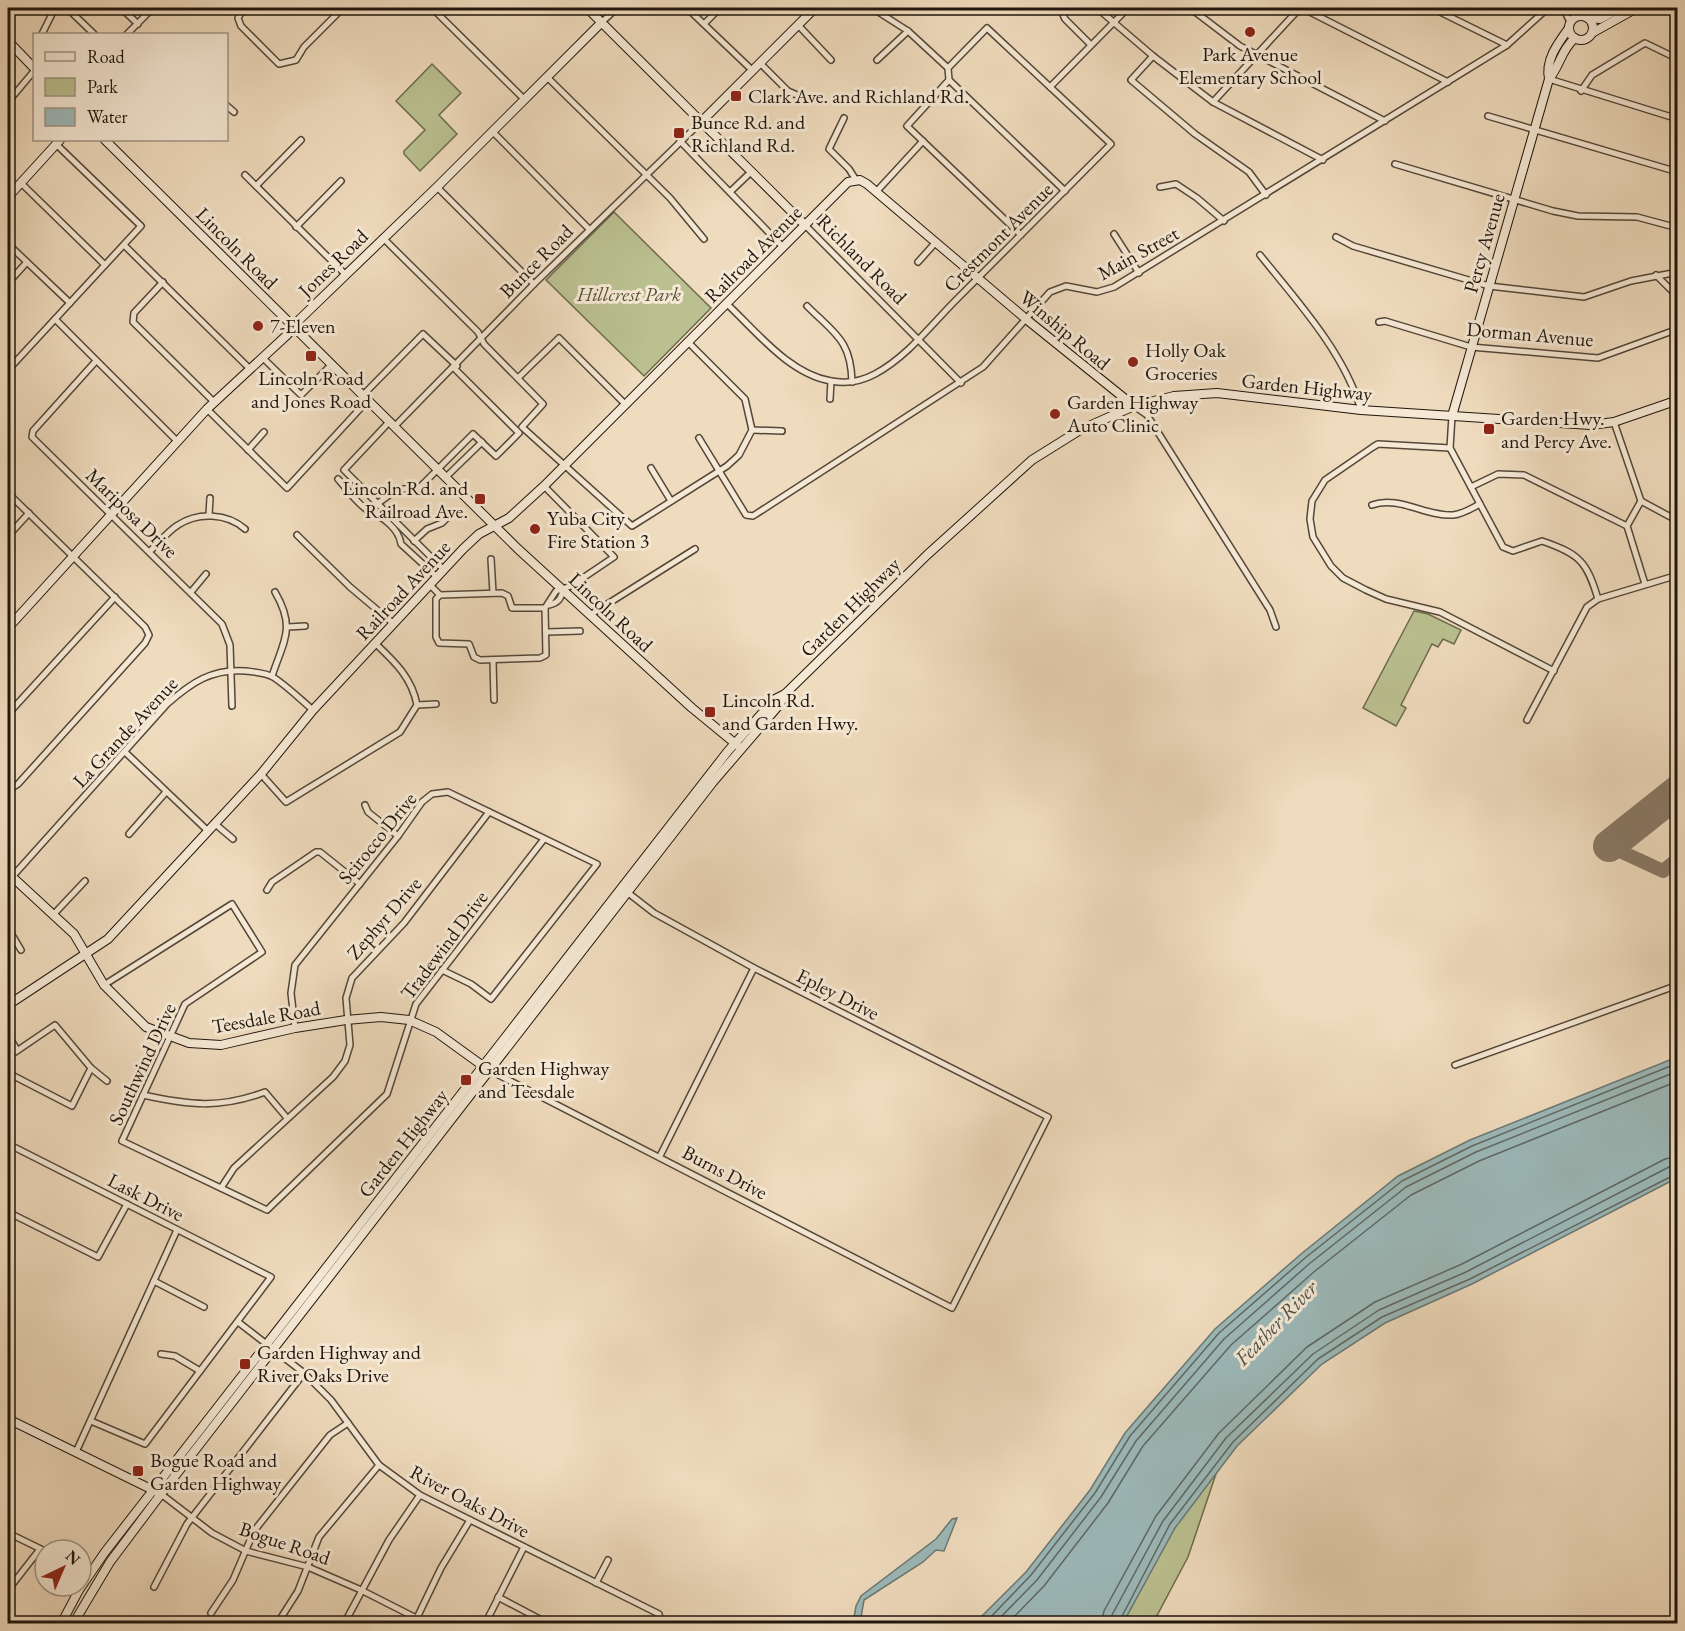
<svg xmlns="http://www.w3.org/2000/svg" width="1685" height="1631" font-family="'EB Garamond',serif">
<style>
.green{fill:#bac090;stroke:#6d6b4e;stroke-width:1.5}
.water{fill:#9cb9b9;stroke:#6a7874;stroke-width:1.5}
.lines{fill:none;stroke-linecap:round;stroke-linejoin:round}
.shore{stroke:#5e6863;stroke-width:1.5}
.taxiway{stroke:#887865;stroke-width:14}
.runway{stroke:#887865;stroke-width:32}
.street-casing{stroke:#544739;stroke-width:8}
.secondary-casing{stroke:#20160d;stroke-width:10}
.street{stroke:#f5e8d4;stroke-width:5}
.secondary{stroke:#f5e8d4;stroke-width:8}
.poi-dot{fill:#8f2418;stroke:#f5e8d4;stroke-width:2}
.labels{text-anchor:middle;stroke-width:6;stroke-linejoin:round;paint-order:stroke}
.poi-label{font-size:20px;fill:#20160d;stroke:#f5e8d4;text-anchor:start}
.street-label{font-size:20px;fill:#20160d;stroke:#f5e8d4}
.park-label{font-size:20px;font-style:italic;fill:#56523b;stroke:#f5e8d4}
.water-label{font-size:21px;font-style:italic;fill:#4b4f49;stroke:#f5e8d4}
</style>
<rect width="100%" height="100%" fill="#efdbbd"/>
<filter id="stains"><feTurbulence type="fractalNoise" baseFrequency=".00333" numOctaves="4"/><feColorMatrix values="0 0 0 0 .2 0 0 0 0 .09 0 0 0 0 .02 0 0 0 .5 -.17"/></filter>
<radialGradient id="worn" r=".72"><stop offset=".6" stop-color="#630" stop-opacity="0"/><stop offset="1" stop-color="#630" stop-opacity=".3"/></radialGradient>
<g class="green">
<polygon points="432,64 461,93 439,115 457,134 420,171 404,154 404,151 425,130 396,101"/>
<polygon points="614,212 711,308 644,376 546,280"/>
<polygon points="1414,611 1428,614 1461,630 1454,644 1443,639 1438,647 1432,644 1401,705 1406,708 1396,726 1363,708"/>
<polygon points="1219,1465 1188,1557 1153,1623 1110,1624 1123,1593"/>
</g>
<g class="water">
<polygon points="1677,1057 1677,1178 1472,1284 1385,1323 1322,1364 1237,1446 1175,1528 1123,1623 975,1623 1026,1572 1090,1490 1125,1433 1215,1329 1301,1254 1398,1176 1470,1140"/>
<polygon points="957,1518 944,1551 936,1550 923,1562 864,1600 860,1623 853,1623 856,1606 861,1596 936,1539 952,1519"/>
</g>
<g class="lines">
<g class="shore">
<polyline points="984,1624 1031,1575 1095,1493 1130,1436 1219,1333 1305,1258 1402,1181 1472,1146 1678,1063"/>
<polyline points="994,1624 1037,1580 1101,1497 1136,1441 1224,1339 1309,1264 1406,1187 1476,1152 1678,1071"/>
<polyline points="1007,1624 1044,1586 1108,1503 1143,1446 1231,1345 1315,1271 1411,1195 1479,1161 1678,1081"/>
<polyline points="1101,1624 1104,1611 1156,1516 1219,1433 1307,1347 1375,1302 1462,1264 1665,1159 1678,1156"/>
<polyline points="1110,1624 1112,1615 1163,1521 1226,1438 1313,1354 1379,1310 1466,1272 1669,1167 1678,1165"/>
<polyline points="1118,1624 1170,1524 1233,1442 1318,1359 1382,1317 1470,1279 1678,1173"/>
</g>
<polyline class="taxiway" points="1609,846 1663,871 1678,859"/>
<polyline class="runway" points="1609,846 1678,791"/>
<g class="street-casing">
<g id="street">
<polyline points="67,8 94,34"/>
<polyline points="121,8 138,24"/>
<polyline points="244,8 238,18 241,26 279,64 296,60 304,47 343,8"/>
<polyline points="432,8 525,100"/>
<polyline points="687,8 753,71"/>
<polyline points="872,8 908,31 948,68"/>
<polyline points="1060,8 1065,19 1091,45"/>
<polyline points="1097,8 1153,56 1213,102 1323,160"/>
<polyline points="1190,8 1240,46 1385,121"/>
<polyline points="1302,8 1448,82"/>
<polyline points="1432,8 1507,45"/>
<polyline points="1563,8 1570,22"/>
<polyline points="1570,8 1581,15"/>
<polyline points="602,22 617,8"/>
<polyline points="704,24 720,8"/>
<polyline points="798,25 831,60"/>
<polyline points="42,34 55,8"/>
<polyline points="127,34 153,8"/>
<polyline points="1153,56 1131,80 1195,134 1249,172 1266,195"/>
<polyline points="877,60 908,31"/>
<polyline points="760,63 788,91 797,95"/>
<polyline points="547,77 670,198 704,239"/>
<polyline points="1549,79 1678,119"/>
<polyline points="949,80 1065,191"/>
<polyline points="1050,87 1128,8"/>
<polyline points="1581,91 1592,75 1645,43 1678,59"/>
<polyline points="8,102 34,71"/>
<polyline points="1213,102 1300,8"/>
<polyline points="226,105 234,112"/>
<polyline points="1488,116 1678,172"/>
<polyline points="844,118 829,149 849,169 856,180"/>
<polyline points="493,132 589,229"/>
<polyline points="680,141 783,247"/>
<polyline points="1395,164 1553,211 1578,216 1637,217 1678,228"/>
<polyline points="245,175 345,274"/>
<polyline points="21,183 105,265"/>
<polyline points="256,186 301,140"/>
<polyline points="437,187 534,284"/>
<polyline points="1160,187 1176,184 1197,198 1224,221"/>
<polyline points="730,192 752,171"/>
<polyline points="876,192 923,141"/>
<polyline points="805,225 961,383"/>
<polyline points="296,227 341,181"/>
<polyline points="1114,234 1139,273"/>
<polyline points="1336,237 1353,246 1489,286 1584,297 1631,281 1678,272"/>
<polyline points="383,238 478,332 484,344 543,404 522,427 632,526 727,466 739,455 752,430 745,399 688,342"/>
<polyline points="8,244 70,303"/>
<polyline points="124,245 250,369"/>
<path d="M 1260,255 C 1297,301 1344,352 1361,410"/>
<polyline points="918,262 936,242"/>
<polyline points="1656,275 1678,297"/>
<polyline points="163,282 134,313 133,322 214,402"/>
<polyline points="8,283 27,262"/>
<path d="M 726,303 C 756,331 789,374 831,381 C 847,384 862,381 875,374 C 907,357 932,324 956,300 C 1008,248 1060,196 1111,144 L 987,28 L 948,68 L 949,80 L 907,126 L 1021,235"/>
<path d="M 807,306 C 835,334 851,340 852,382"/>
<polyline points="55,319 177,441"/>
<polyline points="1379,322 1385,321 1471,347 1598,358 1678,329"/>
<polyline points="263,358 301,395 332,364"/>
<polyline points="96,361 33,431 32,437 222,624 230,645 232,706"/>
<polyline points="8,370 141,226 56,144"/>
<polyline points="518,378 559,338 626,405"/>
<polyline points="363,395 423,334 457,366"/>
<polyline points="830,399 831,381"/>
<polyline points="1134,406 1147,415 1270,610 1276,627"/>
<polyline points="207,409 287,488 368,400"/>
<path d="M 1452,416 L 1450,448 L 1503,547 L 1513,551 L 1542,541 C 1580,554 1587,562 1598,599"/>
<polyline points="390,421 344,470 444,570"/>
<polyline points="1614,422 1641,501 1678,521"/>
<polyline points="395,426 534,284 702,121"/>
<polyline points="752,430 782,431"/>
<polyline points="699,438 746,515 753,516 983,367 1050,292 1066,286 1097,292 1114,287 1507,45 1548,8"/>
<polyline points="1450,448 1378,444 1373,447 1325,480 1312,501 1310,519 1313,537 1331,566 1343,578 1366,590 1386,599 1440,612 1554,671"/>
<polyline points="248,450 264,432"/>
<polyline points="651,468 671,501"/>
<polyline points="446,477 482,442"/>
<path d="M 338,479 C 346,488 358,505 369,511 C 381,516 399,528 401,544 L 437,577"/>
<polyline points="544,486 614,557 571,586 556,591 545,608"/>
<polyline points="1471,487 1498,474 1524,475 1627,526"/>
<polyline points="8,493 145,627 149,635 145,643 18,784 12,788 8,787"/>
<polyline points="1641,501 1627,526 1645,584"/>
<polyline points="377,504 396,490 420,487 473,434 496,456 519,433 454,368"/>
<path d="M 1372,505 C 1398,495 1427,517 1453,515 C 1463,514 1472,508 1480,504"/>
<polyline points="209,515 210,498"/>
<polyline points="297,535 350,587 394,624"/>
<polyline points="8,536 29,513"/>
<polyline points="414,541 427,529 442,523 449,516"/>
<path d="M 150,551 C 159,543 168,531 178,525 C 198,512 227,513 245,529"/>
<polyline points="491,559 493,593"/>
<polyline points="430,585 440,595 502,593 508,596 512,608 545,608 546,655 540,658 480,660 474,657 469,644 439,643 436,637 436,599 440,595"/>
<polyline points="191,592 206,574"/>
<path d="M 549,605 C 558,603 561,599 563,590"/>
<polyline points="590,615 695,549"/>
<polyline points="288,627 305,626"/>
<polyline points="547,632 580,631"/>
<polyline points="493,660 494,700"/>
<path d="M 272,676 C 284,640 296,628 275,592"/>
<polyline points="417,705 436,704"/>
<polyline points="8,714 115,597"/>
<polyline points="1527,720 1587,607 1598,599 1678,575"/>
<polyline points="125,752 208,831"/>
<path d="M 261,774 L 286,802 L 400,732 L 417,705 C 412,678 395,662 376,644"/>
<polyline points="365,805 368,812 398,836"/>
<polyline points="214,823 233,839"/>
<polyline points="129,834 166,792"/>
<path d="M 12,877 L 167,704 C 191,683 212,668 246,671 C 254,672 266,673 273,677 C 287,686 300,699 313,710"/>
<polyline points="267,890 272,882 316,852 320,852 360,884"/>
<polyline points="53,915 85,881"/>
<polyline points="8,928 21,950"/>
<polyline points="104,985 232,904 262,952 185,1004 122,1141 267,1210 387,1094 416,1004 544,839"/>
<polyline points="295,1028 291,993 295,965 398,836 422,802 432,794 448,792 597,864 491,999 471,984 442,970"/>
<polyline points="8,1035 17,1050"/>
<polyline points="8,1057 55,1025 91,1068 72,1106 8,1073"/>
<polyline points="1455,1065 1678,985"/>
<polyline points="91,1068 107,1081"/>
<polyline points="487,1069 952,1308 1048,1117 754,968 654,913 627,892"/>
<path d="M 143,1095 C 189,1105 220,1109 265,1092 L 287,1118"/>
<polyline points="8,1144 271,1277 145,1444 91,1421"/>
<polyline points="660,1156 754,968"/>
<polyline points="221,1188 234,1168 333,1077 345,1061 350,1045 346,998 352,978 404,923 489,812"/>
<polyline points="8,1212 98,1257 127,1204"/>
<polyline points="154,1281 204,1307"/>
<polyline points="238,1322 304,1373 331,1400 379,1465 420,1495 659,1614 661,1624"/>
<polyline points="161,1354 175,1356 200,1371"/>
<polyline points="76,1452 177,1230"/>
<polyline points="161,1494 212,1533 246,1551 308,1567 361,1590 428,1624"/>
<polyline points="8,1533 45,1551"/>
<polyline points="596,1583 608,1560"/>
<polyline points="154,1587 187,1524 304,1373"/>
<polyline points="8,1590 40,1549"/>
<polyline points="498,1597 549,1624"/>
<polyline points="211,1613 233,1580 254,1531 330,1435 348,1423"/>
<polyline points="277,1624 298,1591 319,1537 379,1465"/>
<polyline points="344,1624 389,1540 420,1495"/>
<polyline points="414,1624 441,1568 470,1520"/>
<polyline points="485,1624 524,1547"/>
</g>
</g>
<g class="secondary-casing">
<g id="secondary">
<polyline points="587,8 805,225"/>
<circle cx="1581" cy="28" r="12"/>
<polyline points="1588,18 1600,19 1621,8"/>
<polyline points="1592,33 1637,8"/>
<polyline points="8,41 34,68"/>
<path d="M 1549,79 C 1545,60 1558,43 1569,28"/>
<polyline points="702,121 815,8"/>
<polyline points="105,140 518,549 692,708 737,745"/>
<polyline points="8,197 60,140"/>
<path d="M 1452,416 L 1549,79 C 1560,66 1561,50 1575,38"/>
<polyline points="8,628 207,409 287,335 300,319 437,187 602,22"/>
<polyline points="8,873 74,934 104,985 146,1027 189,1043 221,1045 295,1028 346,1020 381,1017 409,1020 436,1032 483,1066"/>
<polyline points="8,1005 108,939 261,774 313,710 463,549 479,534 509,518 544,486 848,182 860,180 867,184 1026,319 1134,406"/>
<polyline points="8,1419 157,1492"/>
<polyline points="61,1624 79,1590 105,1552 728,751 775,699 785,694 927,555 1032,460 1080,430 1134,406 1174,396 1217,393 1361,410 1591,425 1614,422 1678,400"/>
<polyline points="73,1624 110,1562 161,1494 713,782 780,704 785,694"/>
</g>
</g>
<use href="#street" class="street"/>
<use href="#secondary" class="secondary"/>
</g>
<g class="poi-dot">
<circle cx="1250" cy="32" r="6"/>
<rect x="730" y="90" width="12" height="12" rx="3"/>
<rect x="673" y="127" width="12" height="12" rx="3"/>
<circle cx="258" cy="326" r="6"/>
<rect x="305" y="350" width="12" height="12" rx="3"/>
<circle cx="1133" cy="362" r="6"/>
<circle cx="1055" cy="414" r="6"/>
<rect x="1483" y="423" width="12" height="12" rx="3"/>
<rect x="474" y="493" width="12" height="12" rx="3"/>
<circle cx="535" cy="529" r="6"/>
<rect x="704" y="706" width="12" height="12" rx="3"/>
<rect x="460" y="1074" width="12" height="12" rx="3"/>
<rect x="239" y="1358" width="12" height="12" rx="3"/>
<rect x="132" y="1465" width="12" height="12" rx="3"/>
</g>
<g class="labels">
<g class="poi-label">
<text x="1250" y="61" text-anchor="middle">Park Avenue<tspan x="1250" dy="23">Elementary School</tspan></text>
<text x="748" y="103">Clark Ave. and Richland Rd.</text>
<text x="691" y="129">Bunce Rd. and<tspan x="691" dy="23">Richland Rd.</tspan></text>
<text x="270" y="333">7-Eleven</text>
<text x="1145" y="357">Holly Oak<tspan x="1145" dy="23">Groceries</tspan></text>
<text x="311" y="385" text-anchor="middle">Lincoln Road<tspan x="311" dy="23">and Jones Road</tspan></text>
<text x="1067" y="409">Garden Highway<tspan x="1067" dy="23">Auto Clinic</tspan></text>
<text x="1501" y="425">Garden Hwy.<tspan x="1501" dy="23">and Percy Ave.</tspan></text>
<text x="468" y="495" text-anchor="end">Lincoln Rd. and<tspan x="468" dy="23">Railroad Ave.</tspan></text>
<text x="547" y="525">Yuba City<tspan x="547" dy="23">Fire Station 3</tspan></text>
<text x="722" y="707">Lincoln Rd.<tspan x="722" dy="23">and Garden Hwy.</tspan></text>
<text x="478" y="1075">Garden Highway<tspan x="478" dy="23">and Teesdale</tspan></text>
<text x="257" y="1359">Garden Highway and<tspan x="257" dy="23">River Oaks Drive</tspan></text>
<text x="150" y="1467">Bogue Road and<tspan x="150" dy="23">Garden Highway</tspan></text>
</g>
<g class="street-label">
<text transform="translate(998 237) rotate(-45)" y="7">Crestmont Avenue</text>
<text transform="translate(1484 243) rotate(-74)" y="7">Percy Avenue</text>
<text transform="translate(237 248) rotate(45)" y="7">Lincoln Road</text>
<text transform="translate(1138 253) rotate(-29)" y="7">Main Street</text>
<text transform="translate(753 254) rotate(-45)" y="7">Railroad Avenue</text>
<text transform="translate(862 259) rotate(45)" y="7">Richland Road</text>
<text transform="translate(536 261) rotate(-45)" y="7">Bunce Road</text>
<text transform="translate(333 263) rotate(-44)" y="7">Jones Road</text>
<text transform="translate(1065 330) rotate(40)" y="7">Winship Road</text>
<text transform="translate(1530 334) rotate(5)" y="7">Dorman Avenue</text>
<text transform="translate(1307 387) rotate(6)" y="7">Garden Highway</text>
<text transform="translate(132 513) rotate(44)" y="7">Mariposa Drive</text>
<text transform="translate(403 590) rotate(-47)" y="7">Railroad Avenue</text>
<text transform="translate(850 607) rotate(-45)" y="7">Garden Highway</text>
<text transform="translate(611 612) rotate(43)" y="7">Lincoln Road</text>
<text transform="translate(125 732) rotate(-47)" y="7">La Grande Avenue</text>
<text transform="translate(377 838) rotate(-51)" y="7">Scirocco Drive</text>
<text transform="translate(384 918) rotate(-49)" y="7">Zephyr Drive</text>
<text transform="translate(444 945) rotate(-53)" y="7">Tradewind Drive</text>
<text transform="translate(838 994) rotate(27)" y="7">Epley Drive</text>
<text transform="translate(266 1017) rotate(-10)" y="7">Teesdale Road</text>
<text transform="translate(142 1064) rotate(-65)" y="7">Southwind Drive</text>
<text transform="translate(403 1143) rotate(-52)" y="7">Garden Highway</text>
<text transform="translate(725 1172) rotate(28)" y="7">Burns Drive</text>
<text transform="translate(146 1197) rotate(27)" y="7">Lask Drive</text>
<text transform="translate(470 1501) rotate(28)" y="7">River Oaks Drive</text>
<text transform="translate(285 1543) rotate(19)" y="7">Bogue Road</text>
</g>
<g class="park-label">
<text x="629" y="301">Hillcrest Park</text>
</g>
<g class="water-label">
<text transform="translate(1276 1323) rotate(-46)" y="7">Feather River</text>
</g>
</g>
<rect width="1685" height="1631" fill="none" stroke="#efdbbd" stroke-width="30"/>
<rect x="9" y="9" width="1667" height="1613" fill="none" stroke="#20160d" stroke-width="3"/>
<rect x="15" y="15" width="1655" height="1601" fill="none" stroke="#20160d" stroke-width="1.5"/>
<rect x="33" y="33" width="195" height="108" fill="#f5e8d4" stroke="#a09484" stroke-width="1.5"/>
<rect x="45" y="52" width="30" height="9" fill="#f5e8d4" stroke="#a09484" stroke-width="1.5"/>
<text x="87" y="63" font-size="18" fill="#20160d">Road</text>
<rect x="45" y="78" width="30" height="18" fill="#bac090" stroke="#a09484" stroke-width="1.5"/>
<text x="87" y="93" font-size="18" fill="#20160d">Park</text>
<rect x="45" y="108" width="30" height="18" fill="#9cb9b9" stroke="#a09484" stroke-width="1.5"/>
<text x="87" y="123" font-size="18" fill="#20160d">Water</text>
<g transform="translate(63 1568) rotate(44)"><circle r="28" fill="#f5e8d4" stroke="#a09484" stroke-width="1.5"/>
<path d="M0-4.5L10 22L0 15L-10 22Z" fill="#8f2418"/>
<text y="-9" font-size="16" font-weight="bold" text-anchor="middle" fill="#20160d">N</text>
</g>
<rect width="100%" height="100%" filter="url(#stains)"/>
<rect width="100%" height="100%" fill="url(#worn)"/>
</svg>
